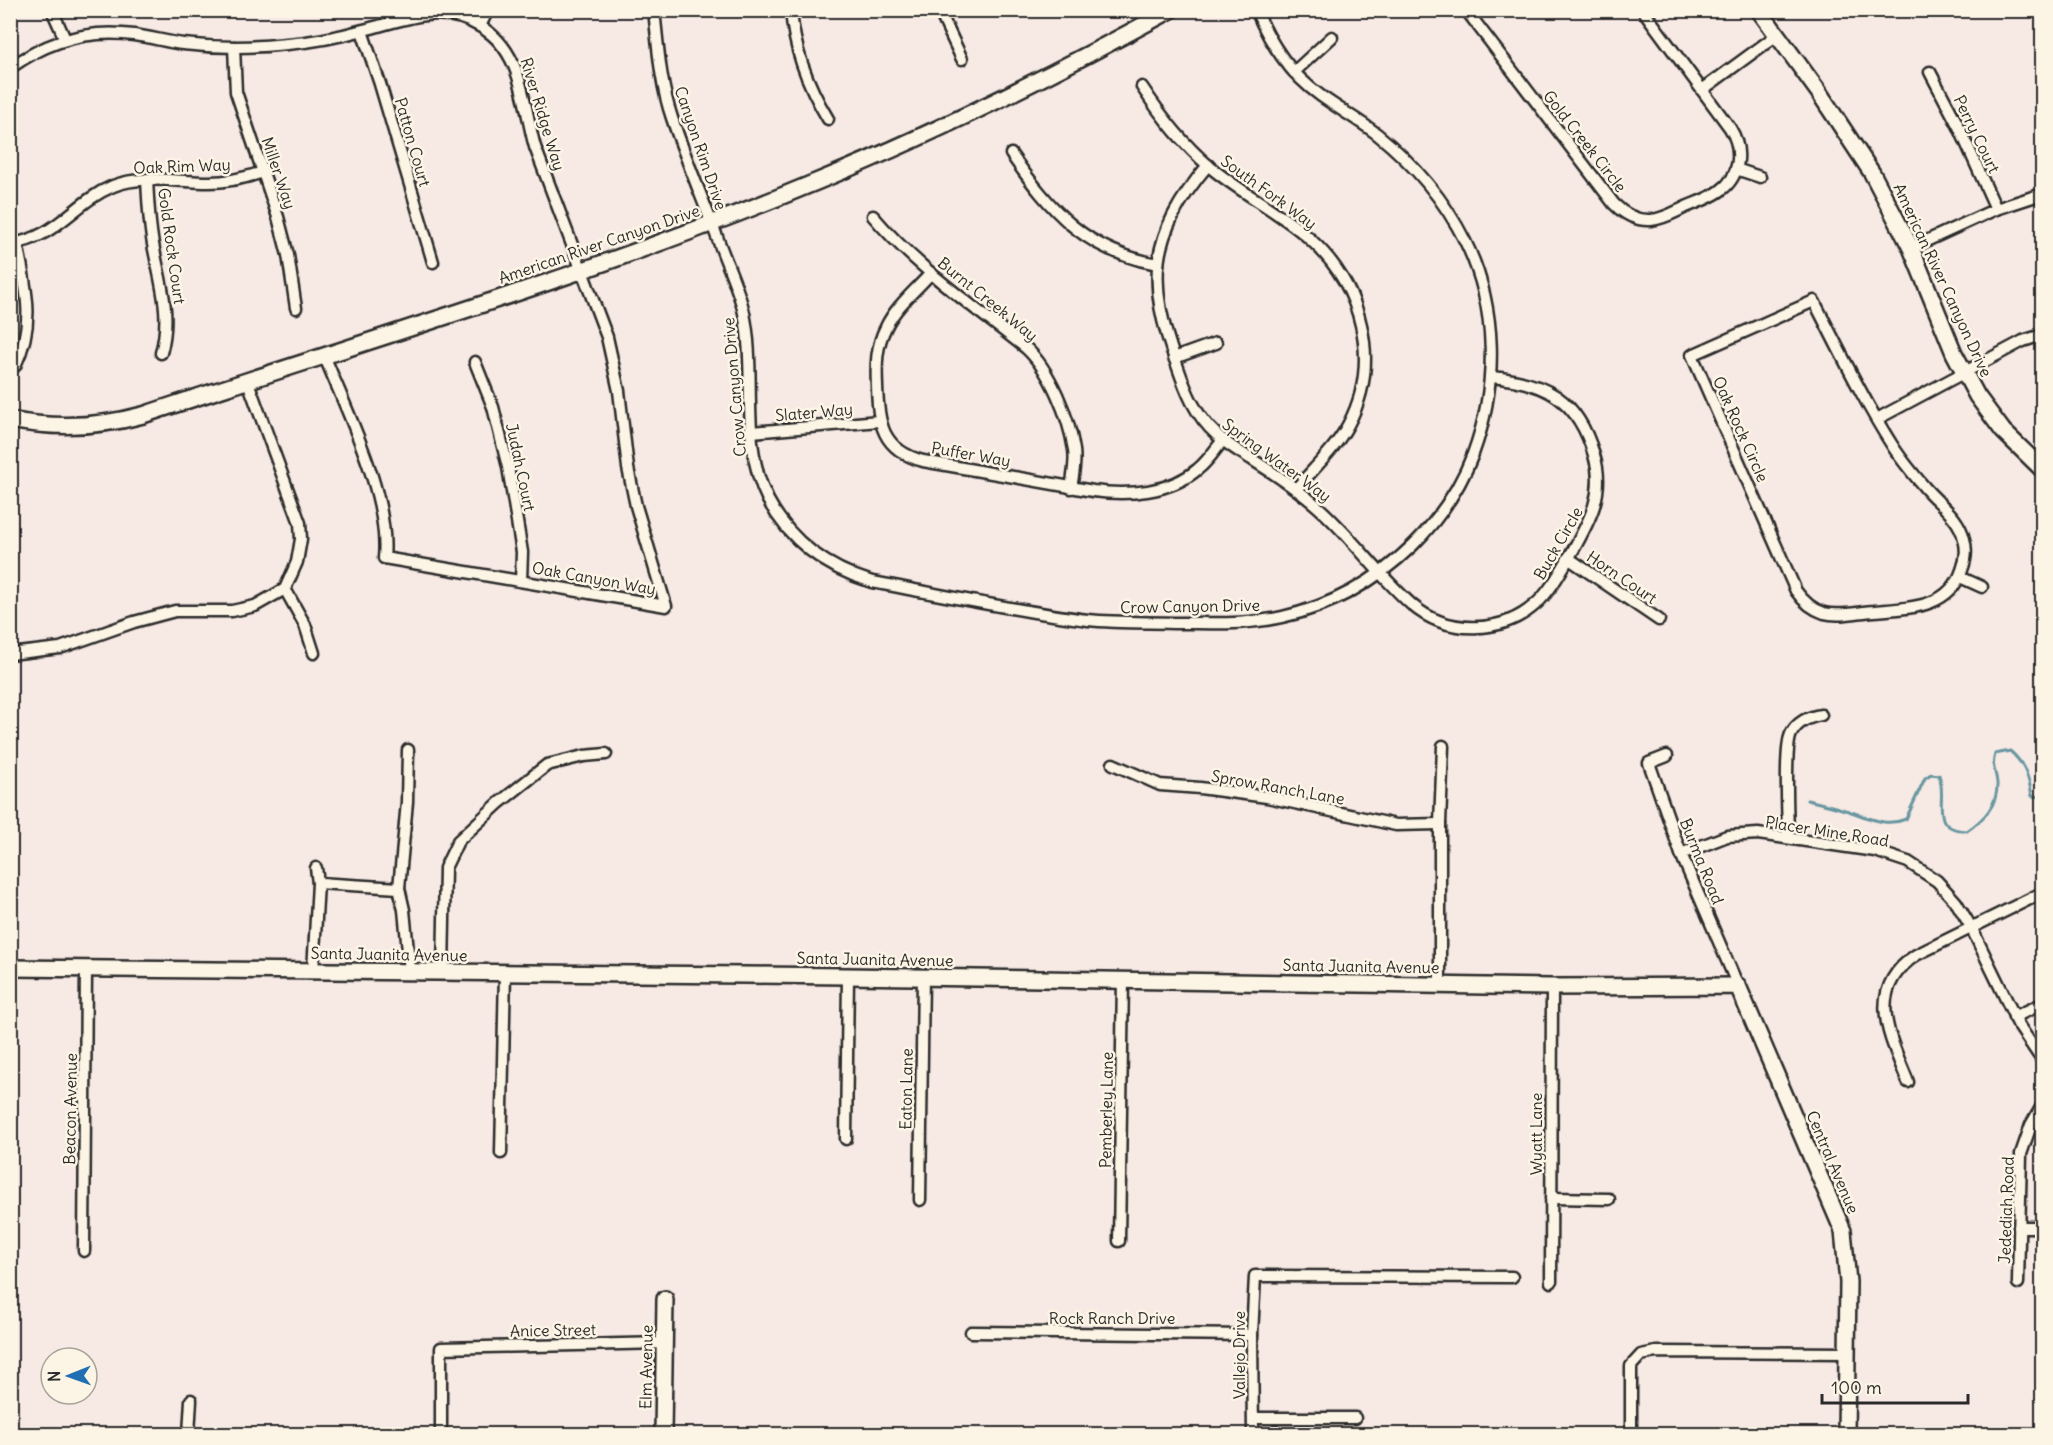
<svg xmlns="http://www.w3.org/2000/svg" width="2053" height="1445" font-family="Delius,sans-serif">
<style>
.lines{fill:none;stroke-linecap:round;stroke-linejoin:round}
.stream{stroke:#6897a0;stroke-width:3}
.street-casing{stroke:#2b2b2b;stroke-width:15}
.secondary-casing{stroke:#2b2b2b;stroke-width:20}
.street{stroke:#fcf5e5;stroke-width:10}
.secondary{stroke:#fcf5e5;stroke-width:15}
.labels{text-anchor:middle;stroke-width:5;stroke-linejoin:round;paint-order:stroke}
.street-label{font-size:16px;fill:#2b2b2b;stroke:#fcf5e5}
</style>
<rect width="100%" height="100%" fill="#f7e9e4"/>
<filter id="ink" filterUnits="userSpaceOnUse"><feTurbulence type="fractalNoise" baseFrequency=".0167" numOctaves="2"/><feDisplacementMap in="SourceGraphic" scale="12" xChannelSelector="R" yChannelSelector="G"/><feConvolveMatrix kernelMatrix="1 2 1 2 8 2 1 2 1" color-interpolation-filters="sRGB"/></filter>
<g filter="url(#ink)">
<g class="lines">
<path class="stream" d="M 1807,800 C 1820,803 1833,806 1845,810 C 1866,816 1884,828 1906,819 L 1925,778 L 1931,774 L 1939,775 C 1948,800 1927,829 1967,831 C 1984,819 1998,805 1997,783 C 1996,770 1991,768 1995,754 L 2010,751 C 2024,763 2029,777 2032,796 L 2042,797"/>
<g class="street-casing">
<g id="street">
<polyline points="52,10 65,39"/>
<path d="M 654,10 C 658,46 660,83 672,118 C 686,160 704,202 720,245 C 728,267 739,290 744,313 C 757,374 739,443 768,500 C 791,543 827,568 872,582 C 944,595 1015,611 1088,620 C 1118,623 1149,622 1179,623 C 1213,623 1248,625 1282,617 C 1332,606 1377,580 1413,545 C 1439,519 1460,488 1473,454 C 1498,386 1498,307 1465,241 C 1444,199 1413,163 1377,134 C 1359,120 1339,109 1321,96 C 1290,74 1271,45 1256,10"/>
<path d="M 791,10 C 794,50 808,86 828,119"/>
<polyline points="939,10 962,59"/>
<path d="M 1466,10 L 1614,204 C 1624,214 1637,221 1651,220 C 1664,219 1675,212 1686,207 C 1698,202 1710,198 1720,191 C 1741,176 1743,149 1730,128 L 1643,10"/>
<polyline points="480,26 488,10"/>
<polyline points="362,31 380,84 433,262"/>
<polyline points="234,47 236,92 278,217 288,255 296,308"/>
<path d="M 10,68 C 47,41 89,29 134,35 C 150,37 167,42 183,44 C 218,48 252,48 287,44 C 312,42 338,37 363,30 C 405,20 439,2 481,27 C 523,51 523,105 535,147 L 607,337 L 619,391 L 628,468 L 636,506 L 666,606 L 384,558 C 390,497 347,412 324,355"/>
<polyline points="1294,72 1332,37"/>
<polyline points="1930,72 1959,127 1996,209"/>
<path d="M 1142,87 C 1161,116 1183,144 1210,167 C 1241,193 1279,211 1310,239 C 1362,286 1382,362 1348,425 C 1335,449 1314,468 1296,489"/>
<polyline points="1702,90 1777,35"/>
<path d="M 1011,154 C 1051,211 1086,252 1158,264"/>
<path d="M 1208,165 C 1149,235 1146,281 1177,365 C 1186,391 1195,415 1216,434 C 1227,445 1240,452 1253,460 C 1275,474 1298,489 1318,507 C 1352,537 1379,576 1412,605 C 1447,635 1502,635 1537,603 C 1551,590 1561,571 1571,554 C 1589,522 1606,493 1594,455 C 1578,399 1546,382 1491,377"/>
<polyline points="1736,169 1760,177"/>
<path d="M 147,179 C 148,201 149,223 153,244 C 160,283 172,313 161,353"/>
<path d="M 873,216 C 917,268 973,306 1026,348 C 1050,370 1069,417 1074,450 C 1076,463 1073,475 1071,488"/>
<path d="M 10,244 C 56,239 74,202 113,186 C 144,174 177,182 209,182 C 228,182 245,178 263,172"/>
<polyline points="1911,248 1996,209 2042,194"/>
<path d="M 931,273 C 916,290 896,306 886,327 C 876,346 876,365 877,386 C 878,423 882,450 923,461 L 1093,491 C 1128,496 1170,493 1198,469 C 1208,461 1215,450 1223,440"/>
<path d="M 1814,301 C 1839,349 1863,400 1892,445 C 1902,461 1914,475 1926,489 C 1940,505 1959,517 1964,539 C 1967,549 1966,560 1962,570 C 1949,609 1908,608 1874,611 C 1858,612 1839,617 1824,613 C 1812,609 1803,601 1796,591 L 1692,355 Z"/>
<polyline points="1174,358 1216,343"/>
<polyline points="475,362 493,407 508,467 522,552 521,581"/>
<path d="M 15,366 C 36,322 26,289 17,243"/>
<polyline points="1877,419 2023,341 2042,335"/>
<polyline points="752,432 879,421"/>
<polyline points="1568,558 1659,620"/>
<polyline points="1960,577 1982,587"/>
<polyline points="285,589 305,625 314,653"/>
<polyline points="10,654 60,648 134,622 175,611 232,611 255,606 285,589 297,562 301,539 300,523 248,382"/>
<polyline points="408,750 407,802 399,888 404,910 410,972"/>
<polyline points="1667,756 1649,763 1681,854 1738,986"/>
<polyline points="1113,764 1160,785 1200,788 1267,797 1396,825 1440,824"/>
<path d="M 1788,838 C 1788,818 1784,749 1791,734 C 1797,722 1808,717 1821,715"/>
<polyline points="1681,854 1727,836 1758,834 1875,851 1908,862 1937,881 1956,902 1971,927 2019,1026 2042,1060"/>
<polyline points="318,883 399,888"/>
<polyline points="313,971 318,883 316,868"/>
<polyline points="443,972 445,868 458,841 499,803 547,765 584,756 606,754"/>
<polyline points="1440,985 1440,824 1443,746"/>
<polyline points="2014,1017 2042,1004"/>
<path d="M 1908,1082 C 1890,1037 1864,990 1916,955 L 2042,893"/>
<polyline points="846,1139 848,976"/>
<polyline points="501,1153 505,973"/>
<polyline points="1551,1198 1609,1199"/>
<polyline points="920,1200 923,977"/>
<polyline points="2019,1227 2042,1227"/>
<polyline points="1119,1241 1123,980"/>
<polyline points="84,1251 86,968"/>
<polyline points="1551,1282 1552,987"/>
<polyline points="2018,1283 2021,1154 2031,1125 2042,1106"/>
<polyline points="971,1332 1252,1335"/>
<polyline points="1254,1418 1355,1418"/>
<polyline points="189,1434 191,1400"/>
<polyline points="441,1434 441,1348 665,1343"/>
<polyline points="1253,1434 1252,1335 1255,1276 1512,1277"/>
<polyline points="1631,1434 1631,1366 1641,1355 1656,1352 1847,1353"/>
</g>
</g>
<g class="secondary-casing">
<g id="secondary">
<polyline points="1759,10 1818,91 1872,173 1911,248 1954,353 1977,396 2003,431 2042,469"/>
<path d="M 10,420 C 55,429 99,427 143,415 C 368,340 597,273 816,182 C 938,132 1056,73 1171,10"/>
<polyline points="10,968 848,976 1552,987 1738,986 1843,1231 1848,1282 1846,1434"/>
<polyline points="663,1434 665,1299"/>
</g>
</g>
<use href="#street" class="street"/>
<use href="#secondary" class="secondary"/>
</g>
</g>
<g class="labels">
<g class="street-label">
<text transform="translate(543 114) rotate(73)" y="6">River Ridge Way</text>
<text transform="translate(1977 134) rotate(64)" y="6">Perry Court</text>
<text transform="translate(1585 141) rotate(52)" y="6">Gold Creek Circle</text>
<text transform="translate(413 142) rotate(74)" y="6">Patton Court</text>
<text transform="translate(701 148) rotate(71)" y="6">Canyon Rim Drive</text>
<text transform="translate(182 166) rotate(-2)" y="6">Oak Rim Way</text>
<text transform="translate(279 173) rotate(71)" y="6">Miller Way</text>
<text transform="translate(1269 192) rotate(36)" y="6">South Fork Way</text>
<text transform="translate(599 244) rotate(-19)" y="6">American River Canyon Drive</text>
<text transform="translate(172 246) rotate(82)" y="6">Gold Rock Court</text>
<text transform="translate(1943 280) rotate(65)" y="6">American River Canyon Drive</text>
<text transform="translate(988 299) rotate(39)" y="6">Burnt Creek Way</text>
<text transform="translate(734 387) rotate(-95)" y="6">Crow Canyon Drive</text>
<text transform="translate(814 412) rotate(-5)" y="6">Slater Way</text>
<text transform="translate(1741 429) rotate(66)" y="6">Oak Rock Circle</text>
<text transform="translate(971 454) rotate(10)" y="6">Puffer Way</text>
<text transform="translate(1277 460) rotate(36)" y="6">Spring Water Way</text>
<text transform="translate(521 467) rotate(78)" y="6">Judah Court</text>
<text transform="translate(1558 543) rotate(-60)" y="6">Buck Circle</text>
<text transform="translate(1622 577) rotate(34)" y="6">Horn Court</text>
<text transform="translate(594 578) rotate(10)" y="6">Oak Canyon Way</text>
<text transform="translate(1190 606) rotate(-1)" y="6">Crow Canyon Drive</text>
<text transform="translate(1278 787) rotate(10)" y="6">Sprow Ranch Lane</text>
<text transform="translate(1827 831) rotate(9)" y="6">Placer Mine Road</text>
<text transform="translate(1702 861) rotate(68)" y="6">Burma Road</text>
<text transform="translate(389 954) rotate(1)" y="6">Santa Juanita Avenue</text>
<text transform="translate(875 959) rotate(1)" y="6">Santa Juanita Avenue</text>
<text transform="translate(1361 966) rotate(1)" y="6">Santa Juanita Avenue</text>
<text transform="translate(906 1089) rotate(-89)" y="6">Eaton Lane</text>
<text transform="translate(70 1109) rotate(-89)" y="6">Beacon Avenue</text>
<text transform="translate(1106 1110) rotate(-89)" y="6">Pemberley Lane</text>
<text transform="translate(1536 1134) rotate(-90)" y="6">Wyatt Lane</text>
<text transform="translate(1833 1162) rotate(67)" y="6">Central Avenue</text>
<text transform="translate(2006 1210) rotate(-88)" y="6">Jedediah Road</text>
<text x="1112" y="1324">Rock Ranch Drive</text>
<text transform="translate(553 1330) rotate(-1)" y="6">Anice Street</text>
<text transform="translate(1239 1355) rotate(-90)" y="6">Vallejo Drive</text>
<text transform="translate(646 1367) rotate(-89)" y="6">Elm Avenue</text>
</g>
</g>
<rect width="2053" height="1445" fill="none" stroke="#fcf5e5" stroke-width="36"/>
<rect x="18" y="18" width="2017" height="1409" fill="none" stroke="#2b2b2b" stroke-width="2" filter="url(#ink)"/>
<g transform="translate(69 1376) rotate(269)"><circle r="28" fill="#fcf5e5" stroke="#a8a49b" stroke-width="1.5"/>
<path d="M0-4.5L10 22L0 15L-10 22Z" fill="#1f6fb2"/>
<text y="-9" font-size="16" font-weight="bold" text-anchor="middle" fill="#2b2b2b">N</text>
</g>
<path d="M1822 1394v9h146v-9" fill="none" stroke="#2b2b2b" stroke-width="3"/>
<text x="1831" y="1394" font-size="18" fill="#2b2b2b" stroke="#fcf5e5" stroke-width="4.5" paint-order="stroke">100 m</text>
</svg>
